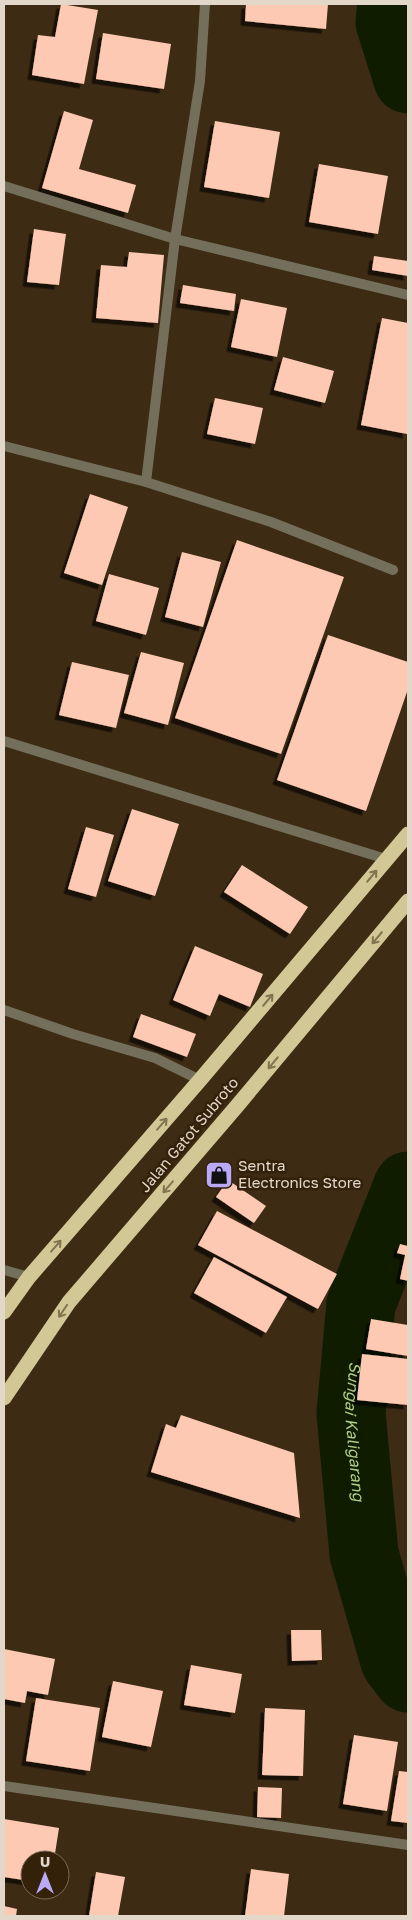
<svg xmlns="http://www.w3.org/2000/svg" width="412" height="1920" font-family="'Golos Text',sans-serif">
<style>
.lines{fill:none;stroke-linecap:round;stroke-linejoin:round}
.river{stroke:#101c00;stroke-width:69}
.building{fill:#fec9b2;filter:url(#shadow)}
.street{stroke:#736f5b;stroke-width:10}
.highway{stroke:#d1c895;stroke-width:15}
.oneway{stroke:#827450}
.labels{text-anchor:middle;stroke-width:5;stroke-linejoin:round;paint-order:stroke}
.street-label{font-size:15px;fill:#e3d7ca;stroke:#33210a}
.poi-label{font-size:15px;fill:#e3d7ca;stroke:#33210a;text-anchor:start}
.water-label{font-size:16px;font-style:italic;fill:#aecc86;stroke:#33210a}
</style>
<defs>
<filter id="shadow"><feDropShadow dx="-4.5" dy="4.5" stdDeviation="0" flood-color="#0009"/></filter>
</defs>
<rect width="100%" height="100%" fill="#3d2b14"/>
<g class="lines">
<g class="river">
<polyline points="392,4 390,22 408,79"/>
<path id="s1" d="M 408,1186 L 361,1304 L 351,1413 L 364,1554 L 395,1661 L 408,1678"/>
</g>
</g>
<g class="building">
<polygon points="61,4 98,10 84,84 32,75 38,35 55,37"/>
<polygon points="246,4 328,4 326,29 245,21"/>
<polygon points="103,33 171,44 164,89 96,79"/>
<polygon points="64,111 93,120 79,169 136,185 128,213 42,188"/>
<polygon points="215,121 280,132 269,198 204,187"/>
<polygon points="319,164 388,176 378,234 309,222"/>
<polygon points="34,229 66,234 59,285 27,282"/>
<polygon points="129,252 164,255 158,323 96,318 101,265 127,267"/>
<polygon points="374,256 408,261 408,276 372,270"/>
<polygon points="183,285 236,294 234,311 180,303"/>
<polygon points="241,299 287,308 277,357 231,347"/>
<polygon points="382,318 408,323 407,434 361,425"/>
<polygon points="283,357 334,371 325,403 274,390"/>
<polygon points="215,398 263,408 255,444 207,434"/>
<polygon points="90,494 128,507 102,585 64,573"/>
<polygon points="237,540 344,577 281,754 175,718"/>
<polygon points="182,552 221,562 203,627 165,617"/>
<polygon points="109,574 159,588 146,635 96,621"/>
<polygon points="328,635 408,662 408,689 366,811 277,780"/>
<polygon points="141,652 184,663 168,725 124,713"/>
<polygon points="72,662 129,675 116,728 59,715"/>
<polygon points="132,809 179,824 155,896 108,881"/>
<polygon points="86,827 114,835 96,897 68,889"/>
<polygon points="242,865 308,907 290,934 224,892"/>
<polygon points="195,946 263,974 250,1007 219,994 210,1016 173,1000"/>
<polygon points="141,1014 196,1034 187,1057 133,1037"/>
<polygon points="228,1180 266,1206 254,1223 216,1197"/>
<polygon points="217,1211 337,1274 318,1309 198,1245"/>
<polygon points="400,1244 408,1246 408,1281 400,1279 405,1255 397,1253"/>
<polygon points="214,1257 287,1297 266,1333 194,1293"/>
<polygon points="371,1319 408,1325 408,1356 366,1349"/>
<polygon points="362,1354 408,1359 408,1405 357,1400"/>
<polygon points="181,1415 294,1453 300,1518 151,1472 166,1424 176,1428"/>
<polygon points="291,1630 321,1630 322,1660 292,1661"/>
<polygon points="4,1649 55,1659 48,1695 27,1691 25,1703 4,1699"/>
<polygon points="191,1665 242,1674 235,1713 184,1705"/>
<polygon points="113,1681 163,1691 151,1747 102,1737"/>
<polygon points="36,1698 100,1708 90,1771 26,1761"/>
<polygon points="265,1708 305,1710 303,1776 262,1775"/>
<polygon points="354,1735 398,1742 387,1811 343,1804"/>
<polygon points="399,1771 408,1772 408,1823 391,1821"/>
<polygon points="258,1787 282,1788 281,1818 257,1817"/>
<polygon points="4,1819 59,1828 54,1860 30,1860 30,1881 4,1877"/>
<polygon points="251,1869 289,1874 284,1916 245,1916"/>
<polygon points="96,1872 125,1877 118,1916 89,1916"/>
<polygon points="4,1906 17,1909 16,1916 4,1916"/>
</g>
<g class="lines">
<g class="street">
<polyline points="4,186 175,239 408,295"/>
<polyline points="4,446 146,482 271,522 393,570"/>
<polyline points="146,482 175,239 200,81 205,4"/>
<polyline points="4,741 386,859"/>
<polyline points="4,1010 73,1034 155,1058 200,1080"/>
<polyline points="4,1270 29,1277"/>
<polyline points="4,1786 408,1845"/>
</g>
<g class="highway">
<polyline points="4,1312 29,1277 200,1080 408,834"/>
<polyline points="4,1398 69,1302 237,1106 408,901"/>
</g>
</g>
<defs><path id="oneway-shaft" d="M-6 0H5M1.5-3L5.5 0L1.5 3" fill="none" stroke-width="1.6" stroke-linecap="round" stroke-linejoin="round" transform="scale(1.25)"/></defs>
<g class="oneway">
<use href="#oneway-shaft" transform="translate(372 876) rotate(-50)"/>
<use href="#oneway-shaft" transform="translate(377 938) rotate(130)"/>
<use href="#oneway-shaft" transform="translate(268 1000) rotate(-50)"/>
<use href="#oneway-shaft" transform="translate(273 1063) rotate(130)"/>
<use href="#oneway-shaft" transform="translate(162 1124) rotate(-49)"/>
<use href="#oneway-shaft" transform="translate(168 1187) rotate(131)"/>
<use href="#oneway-shaft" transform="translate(56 1246) rotate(-49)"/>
<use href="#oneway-shaft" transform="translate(63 1311) rotate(124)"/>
</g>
<defs>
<g id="shop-square" transform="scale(1.4375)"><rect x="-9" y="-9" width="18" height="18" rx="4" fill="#baaaf6" stroke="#33210a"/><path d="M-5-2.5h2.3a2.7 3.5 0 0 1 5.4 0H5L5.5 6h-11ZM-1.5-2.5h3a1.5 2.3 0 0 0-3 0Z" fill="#111"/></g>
</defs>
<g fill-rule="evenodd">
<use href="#shop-square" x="219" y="1175"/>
</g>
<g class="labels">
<g class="street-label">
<text transform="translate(189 1135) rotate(-50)" y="5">Jalan Gatot Subroto</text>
</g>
<g class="poi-label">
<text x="238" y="1171">Sentra<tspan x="238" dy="17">Electronics Store</tspan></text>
</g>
<g class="water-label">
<text dy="6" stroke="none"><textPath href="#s1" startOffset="255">Sungai Kaligarang</textPath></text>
</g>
</g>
<rect width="412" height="1920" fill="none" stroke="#e3d7ca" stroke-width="10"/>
<g transform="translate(45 1875)"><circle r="24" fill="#33210a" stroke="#796a57"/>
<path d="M0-4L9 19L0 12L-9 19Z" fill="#baaaf6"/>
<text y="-8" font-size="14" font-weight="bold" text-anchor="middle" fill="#e3d7ca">U</text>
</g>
</svg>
